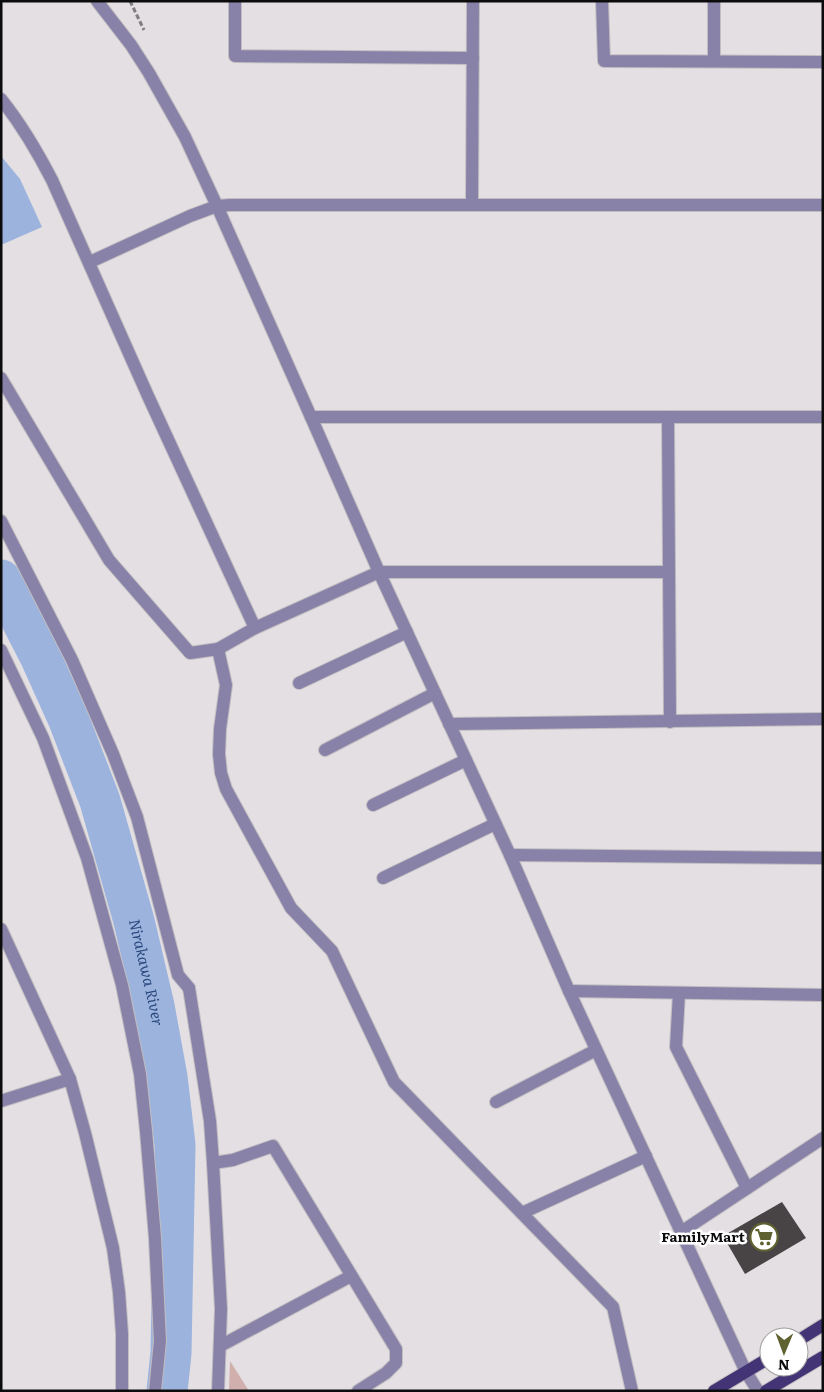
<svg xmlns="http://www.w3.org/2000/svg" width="824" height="1392" font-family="Literata,serif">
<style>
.green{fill:#d1afad}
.water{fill:#9bb3dd}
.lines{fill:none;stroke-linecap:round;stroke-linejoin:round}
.river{stroke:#9bb3dd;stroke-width:41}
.building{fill:#484345}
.service-casing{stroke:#c1bdc1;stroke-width:14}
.minor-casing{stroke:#c1bdc1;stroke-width:14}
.tertiary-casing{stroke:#c1bdc1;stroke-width:14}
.primary-casing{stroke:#c1bdc1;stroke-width:14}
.path{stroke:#807e80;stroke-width:3;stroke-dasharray:5 2.5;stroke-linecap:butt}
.service{stroke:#8882a8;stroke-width:12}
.minor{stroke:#8882a8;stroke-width:12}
.tertiary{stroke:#8882a8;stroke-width:12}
.primary{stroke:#433475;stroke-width:12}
.labels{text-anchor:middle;stroke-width:5;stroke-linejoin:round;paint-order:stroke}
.poi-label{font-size:14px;font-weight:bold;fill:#0d0c0d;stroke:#fff;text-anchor:end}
.water-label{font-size:15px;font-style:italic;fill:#2c497f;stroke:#fff}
</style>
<rect width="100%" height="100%" fill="#e3dfe3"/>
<polygon class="green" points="230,1361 249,1391 229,1391"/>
<polygon class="water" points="1,156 20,179 42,227 1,245"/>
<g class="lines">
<path class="river" id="s1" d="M 1,580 L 41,658 L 68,718 L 100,801 L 134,921 L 154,1006 L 167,1077 L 175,1145 L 171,1353 L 167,1391"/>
</g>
<polygon class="building" points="782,1202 806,1238 745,1274 723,1236"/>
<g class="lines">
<g class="service-casing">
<g id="service">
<polyline points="1,521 72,660 113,754 137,817 178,975 189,988"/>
<polyline points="1,650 43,738 87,858 122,985 140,1074 146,1131 155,1238 160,1341 155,1391"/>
<polyline points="220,1346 351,1276"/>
</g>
</g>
<g class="minor-casing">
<g id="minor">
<polyline points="97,1 131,45 149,73 185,137 217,206 311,417 379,572 510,855 569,991 746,1372 758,1391"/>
<polyline points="235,1 235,56 473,58"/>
<polyline points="602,1 604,61 823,62"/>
<polyline points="714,61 714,1"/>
<path d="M 1,99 C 21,124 37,151 52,180 L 148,396 L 255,628 L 379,572 L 669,572"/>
<polyline points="472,205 473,1"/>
<polyline points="90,262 190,216 217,206"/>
<polyline points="1,378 109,560 190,653 218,649 255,628"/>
<polyline points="311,417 823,417"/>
<polyline points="668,417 670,722"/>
<polyline points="218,649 226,685 220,729 219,754 221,773 226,789 291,908 332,951 394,1082 613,1307 632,1391"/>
<polyline points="299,683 407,632"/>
<polyline points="449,724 823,719"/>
<polyline points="325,750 435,693"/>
<polyline points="373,805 466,760"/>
<polyline points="510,855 823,858"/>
<polyline points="383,878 495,824"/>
<polyline points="1,929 70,1079 85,1133 113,1248 119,1292 122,1334 122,1391"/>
<polyline points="189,988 210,1121 213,1163 221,1309 218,1391"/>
<polyline points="569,991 823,995"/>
<polyline points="679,993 676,1047 747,1188"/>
<polyline points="1,1101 70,1079"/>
<polyline points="496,1102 596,1050"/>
<polyline points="213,1163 233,1160 273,1146 396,1349 396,1363 386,1373 358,1391"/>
<polyline points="522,1213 646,1156"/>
<polyline points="681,1232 823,1138"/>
</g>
</g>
<g class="tertiary-casing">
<polyline id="tertiary" points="217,206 230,205 823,205"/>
</g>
<g class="primary-casing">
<g id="primary">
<polyline points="799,1340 823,1325"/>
<polyline points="714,1391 769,1358"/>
<polyline points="766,1391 823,1357"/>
</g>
</g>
<polyline class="path" points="130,1 144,30"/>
<use href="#service" class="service"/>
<use href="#minor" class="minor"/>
<use href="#tertiary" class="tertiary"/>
<use href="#primary" class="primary"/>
</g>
<defs>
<g id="supermarket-ring" transform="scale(1.4375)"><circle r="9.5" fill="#fff" stroke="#5f6230" stroke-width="1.5"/><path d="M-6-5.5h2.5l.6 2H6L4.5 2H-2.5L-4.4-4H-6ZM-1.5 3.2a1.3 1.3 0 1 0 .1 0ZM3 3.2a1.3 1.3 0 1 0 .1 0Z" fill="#5f6230"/></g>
</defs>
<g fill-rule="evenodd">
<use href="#supermarket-ring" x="764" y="1237"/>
</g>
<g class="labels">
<g class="poi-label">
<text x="745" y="1242">FamilyMart</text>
</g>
<g class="water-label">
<text dy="5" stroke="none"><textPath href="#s1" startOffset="420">Nirakawa River</textPath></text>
</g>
</g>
<rect width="824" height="1392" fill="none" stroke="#0d0c0d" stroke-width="5"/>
<g transform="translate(784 1352) rotate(181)"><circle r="24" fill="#ffffff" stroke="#9e9e9e"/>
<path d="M0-4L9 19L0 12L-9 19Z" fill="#5f6230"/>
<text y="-8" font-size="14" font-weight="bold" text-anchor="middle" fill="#0d0c0d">N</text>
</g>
</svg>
